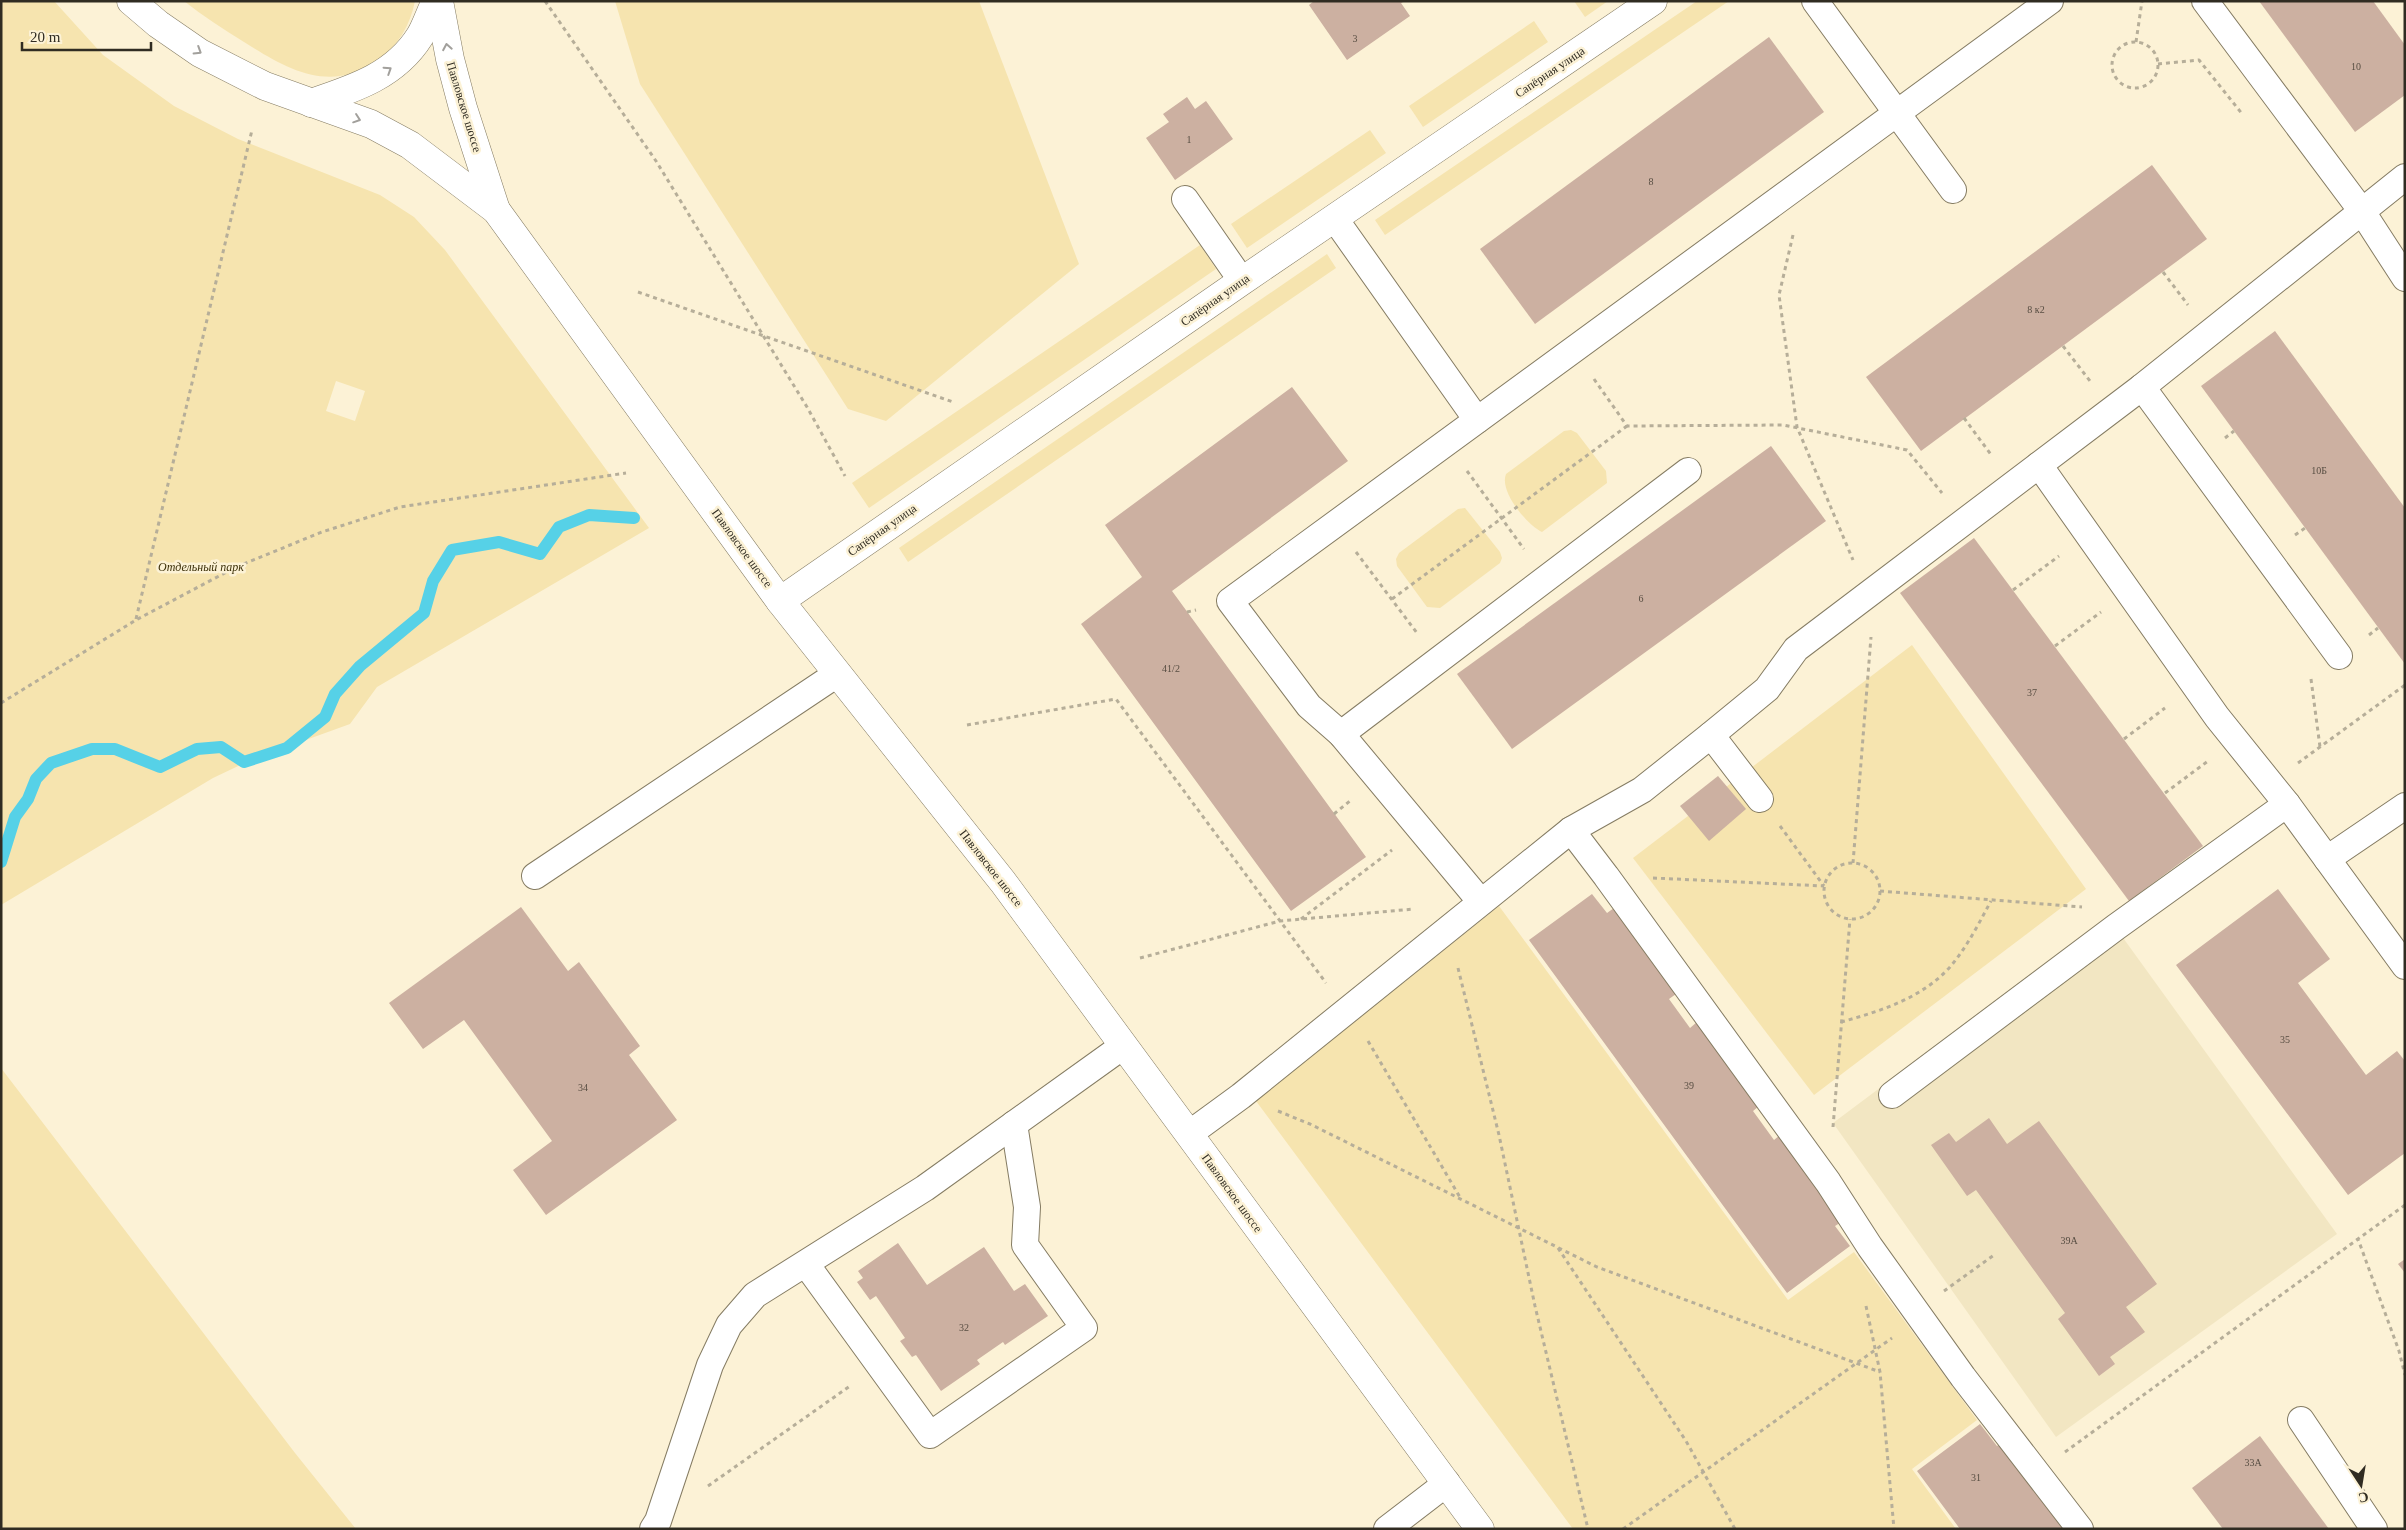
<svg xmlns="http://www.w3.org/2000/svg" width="2406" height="1530" font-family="'Times New Roman',serif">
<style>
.built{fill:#f2e6c2}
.green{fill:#f6e4af;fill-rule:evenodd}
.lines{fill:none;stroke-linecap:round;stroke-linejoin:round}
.stream{stroke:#56d1e7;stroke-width:12}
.building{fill:#ccb0a1}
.lane-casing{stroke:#857c63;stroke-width:28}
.secondary-casing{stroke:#857c63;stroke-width:29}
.path{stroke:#b6ae99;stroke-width:3;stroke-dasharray:4 4;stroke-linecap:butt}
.lane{stroke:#fff;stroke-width:26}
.secondary{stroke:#fff;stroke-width:28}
.oneway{stroke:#a2a09c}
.labels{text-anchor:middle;stroke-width:5;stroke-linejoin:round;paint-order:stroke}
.number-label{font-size:10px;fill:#574d42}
.street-label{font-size:12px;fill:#302c22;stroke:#fcf2d6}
.park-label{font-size:12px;font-style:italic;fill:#3c3009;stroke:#fcf2d6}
</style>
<rect width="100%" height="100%" fill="#fcf2d6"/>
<polygon class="built" points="2108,917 2337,1234 2056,1437 1833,1123"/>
<g class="green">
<path d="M 1,1 L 54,1 L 103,55 L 174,106 L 238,139 L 380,195 L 414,217 L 445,250 L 649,528 L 377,687 L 350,724 L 253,759 L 213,778 L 1,905 ZM 336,381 L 365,391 L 355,421 L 326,411 Z"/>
<path d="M 184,1 L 415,1 C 410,26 398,46 377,61 C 329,94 287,69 244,42 C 223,29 203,16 184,1 Z"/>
<polygon points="615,1 979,1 1079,264 886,421 848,409 640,84"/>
<polygon points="1574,1 1608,1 1585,17"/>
<polygon points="1697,1 1729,1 1385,235 1375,220"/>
<polygon points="1534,21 1548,42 1423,127 1409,106"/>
<polygon points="1370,130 1386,153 1247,248 1231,224"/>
<polygon points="1200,245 1216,269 869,508 852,483"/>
<polygon points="1327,254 1336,268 908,562 899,548"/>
<path d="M 1571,430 L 1577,433 L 1606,471 L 1607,483 L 1542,532 C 1526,524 1499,491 1506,474 L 1564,431 Z"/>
<polygon points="1465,508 1500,552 1502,558 1500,563 1440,608 1427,607 1397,566 1396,559 1399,553 1458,509"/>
<polygon points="1912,645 2086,889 1814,1095 1633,858"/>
<polygon points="1499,906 1788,1300 1854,1252 1977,1420 1912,1469 1956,1529 1573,1529 1256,1101"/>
<polygon points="1,1068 295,1453 356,1529 1,1529"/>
</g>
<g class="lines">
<polyline class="stream" points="1,862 15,817 28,799 36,779 51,763 92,749 115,749 160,767 197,749 221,747 244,762 287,748 325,717 335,694 360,666 424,613 433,581 452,550 499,542 540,554 559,527 589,515 634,518"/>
</g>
<g class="building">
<polygon points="1314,1 1405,1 1401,3 1410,16 1347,60 1309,5"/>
<polygon points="2259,1 2373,1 2405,45 2405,95 2355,132"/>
<polygon points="1769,37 1824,112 1535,324 1480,249"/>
<polygon points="1187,97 1195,109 1206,101 1233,139 1175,180 1146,138 1169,122 1163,114"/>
<polygon points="2152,165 2207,239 1921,451 1866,377"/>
<polygon points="2275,331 2405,508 2405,664 2201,386"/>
<polygon points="1292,387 1348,461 1172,591 1366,857 1291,911 1081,624 1142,577 1105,525"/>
<polygon points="1771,446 1826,521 1512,749 1457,674"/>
<polygon points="1974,538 2203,846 2129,901 1900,593"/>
<polygon points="1718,776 1746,809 1709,841 1680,806"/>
<polygon points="2278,889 2330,959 2298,983 2366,1075 2397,1051 2405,1061 2405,1153 2348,1195 2176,965"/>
<polygon points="1592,894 1607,913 1614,908 1676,994 1669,999 1690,1028 1697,1022 1759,1106 1753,1111 1774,1140 1780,1135 1843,1221 1835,1226 1850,1246 1787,1293 1529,940"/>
<polygon points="521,907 568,971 579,962 640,1046 629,1055 677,1120 546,1215 513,1170 552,1141 464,1020 423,1049 389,1003"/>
<polygon points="1989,1118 2007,1144 2039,1121 2157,1284 2126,1307 2145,1332 2110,1357 2115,1364 2099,1376 2058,1319 2065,1313 1976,1190 1967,1196 1931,1145 1949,1133 1956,1142"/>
<polygon points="898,1243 927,1285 984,1247 1014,1291 1025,1284 1048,1316 1005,1345 1003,1342 977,1360 980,1364 941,1391 916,1355 912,1357 900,1341 905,1338 876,1296 870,1300 857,1282 863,1278 858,1271"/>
<polygon points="2405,1259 2405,1273 2398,1264"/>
<polygon points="1980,1424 1997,1446 2003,1441 2065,1525 2061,1529 1960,1529 1917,1471"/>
<polygon points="2260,1436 2329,1529 2223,1529 2192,1488"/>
</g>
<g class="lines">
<g class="lane-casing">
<g id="lane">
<polyline points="1815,1 1953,190"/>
<polyline points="2205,1 2361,210 2405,278"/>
<polyline points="1185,199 1242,281"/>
<polyline points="1335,219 1477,420"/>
<polyline points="2142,387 2339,656"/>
<polyline points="2039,465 2217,717 2287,804 2405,966"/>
<polyline points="1341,734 1688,471"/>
<polyline points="1711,735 1760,799"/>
<polyline points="1571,830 1606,876 1828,1182 1870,1247 1963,1377 2080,1529"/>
<polyline points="2327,859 2405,806"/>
<polyline points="535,876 837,674"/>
<polyline points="1481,902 1341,734 1309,706 1230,601 2050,1"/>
<polyline points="1892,1095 2116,927 2287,804"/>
<polyline points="1189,1134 1241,1096 1571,830 1642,790 1711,735 1767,689 1796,649 2142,387 2405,177"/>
<polyline points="806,1264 930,1435 1084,1328 1025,1245 1027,1207 1014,1124"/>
<polyline points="2301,1420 2374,1529"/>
<polyline points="653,1529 658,1521 710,1365 729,1325 755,1295 925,1188 1123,1046"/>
<polyline points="1387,1529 1447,1483"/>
</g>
</g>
<g class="secondary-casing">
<g id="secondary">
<polyline points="131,1 158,24 200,53 265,86 371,124 410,145 496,210 780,601 1003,882 1480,1529"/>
<polyline points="439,1 450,59 463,108 496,210"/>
<path d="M 311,103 C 353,89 395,76 420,36 C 426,26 430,13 436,1"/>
<polyline points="780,601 1242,281 1653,1"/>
</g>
</g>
<g class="path">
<polyline points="545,1 656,161 807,407 845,476"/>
<polyline points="2136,42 2142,1"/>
<circle cx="2135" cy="65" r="23"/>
<polyline points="2158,64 2199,60 2243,115"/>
<polyline points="1793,235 1779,295 1797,427 1853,560"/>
<polyline points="2163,272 2188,305"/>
<polyline points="638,292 953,402"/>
<polyline points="2063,346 2090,381"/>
<polyline points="1594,379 1627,426 1783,425 1907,450 1942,493"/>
<polyline points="1964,418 1992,456"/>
<polyline points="2225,438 2234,431"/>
<polyline points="1467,471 1524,549"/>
<polyline points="2295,535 2305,528"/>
<polyline points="1356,552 1417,633"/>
<polyline points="2013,590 2059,556"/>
<polyline points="1392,599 1627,426"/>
<polyline points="1187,612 1196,610"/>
<polyline points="136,619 252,130"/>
<polyline points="2369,635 2378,628"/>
<polyline points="2055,646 2101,612"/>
<polyline points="2311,679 2320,747"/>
<polyline points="1,703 136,620 236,567 322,532 400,507 626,473"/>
<polyline points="967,725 1116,699 1326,983"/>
<polyline points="2124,739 2165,708"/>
<polyline points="2298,763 2405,685"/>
<polyline points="2165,793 2208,761"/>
<polyline points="1334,814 1351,800"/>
<polyline points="1780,826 1824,886"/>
<polyline points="1853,863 1871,637"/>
<circle cx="1852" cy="891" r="28"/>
<polyline points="1653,878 1824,886"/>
<polyline points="1880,891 2082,907"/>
<polyline points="1301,919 1392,850"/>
<polyline points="1140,958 1280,921 1414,909"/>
<polyline points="1458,968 1499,1135 1535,1306 1588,1529"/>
<path d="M 1841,1022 C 1881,1011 1922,998 1950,967 C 1967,947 1979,923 1991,901"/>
<polyline points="1368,1041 1461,1199"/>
<polyline points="1278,1111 1310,1124 1597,1267 1880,1372"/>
<polyline points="1833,1127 1850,919"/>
<polyline points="2405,1205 2358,1239 2399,1351 2405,1375"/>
<polyline points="1558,1248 1686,1441 1735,1529"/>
<polyline points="1944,1291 1994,1255"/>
<polyline points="1866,1306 1880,1372 1894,1529"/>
<polyline points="2065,1452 2358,1239"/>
<polyline points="708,1486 850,1386"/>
<polyline points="1623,1529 1892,1338"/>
</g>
<use href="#lane" class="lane"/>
<use href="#secondary" class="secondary"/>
</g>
<defs><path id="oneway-chevron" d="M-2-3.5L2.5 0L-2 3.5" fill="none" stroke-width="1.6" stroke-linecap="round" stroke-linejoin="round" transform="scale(1.25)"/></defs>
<g class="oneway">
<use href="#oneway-chevron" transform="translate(447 47) rotate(-100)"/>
<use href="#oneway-chevron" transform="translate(198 51) rotate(32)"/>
<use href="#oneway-chevron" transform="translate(388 70) rotate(-33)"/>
<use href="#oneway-chevron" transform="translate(357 119) rotate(19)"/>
</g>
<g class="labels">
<g class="number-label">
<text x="1355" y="42">3</text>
<text x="2356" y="70">10</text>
<text x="1189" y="143">1</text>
<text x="1651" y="185">8</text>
<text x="2036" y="313">8 к2</text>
<text x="2319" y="474">10Б</text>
<text x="1641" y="602">6</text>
<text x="1171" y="672">41/2</text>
<text x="2032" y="696">37</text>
<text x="2285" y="1043">35</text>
<text x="1689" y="1089">39</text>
<text x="583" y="1091">34</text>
<text x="2069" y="1244">39А</text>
<text x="964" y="1331">32</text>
<text x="2253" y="1466">33А</text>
<text x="1976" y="1481">31</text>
</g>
<g class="street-label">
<text transform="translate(1550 72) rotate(-34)" y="4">Сапёрная улица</text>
<text transform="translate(464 107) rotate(73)" y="4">Павловское шоссе</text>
<text transform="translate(1215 300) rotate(-35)" y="4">Сапёрная улица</text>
<text transform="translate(882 530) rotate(-35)" y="4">Сапёрная улица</text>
<text transform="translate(742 548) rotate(54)" y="4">Павловское шоссе</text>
<text transform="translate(991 868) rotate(52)" y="4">Павловское шоссе</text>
<text transform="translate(1232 1193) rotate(54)" y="4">Павловское шоссе</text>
</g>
<g class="park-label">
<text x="201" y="571">Отдельный парк</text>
</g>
</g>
<rect width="2406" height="1530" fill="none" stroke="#302c22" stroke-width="5"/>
<g transform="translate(2361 1485) rotate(168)" stroke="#fcf2d6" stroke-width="4" paint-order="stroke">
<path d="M0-4L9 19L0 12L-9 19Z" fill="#302c22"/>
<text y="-8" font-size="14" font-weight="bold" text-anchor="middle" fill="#302c22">С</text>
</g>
<path d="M22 42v8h129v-8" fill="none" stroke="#302c22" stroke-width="2.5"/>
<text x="30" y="42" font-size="15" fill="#302c22" stroke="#fcf2d6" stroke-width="4" paint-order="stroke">20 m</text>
</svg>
